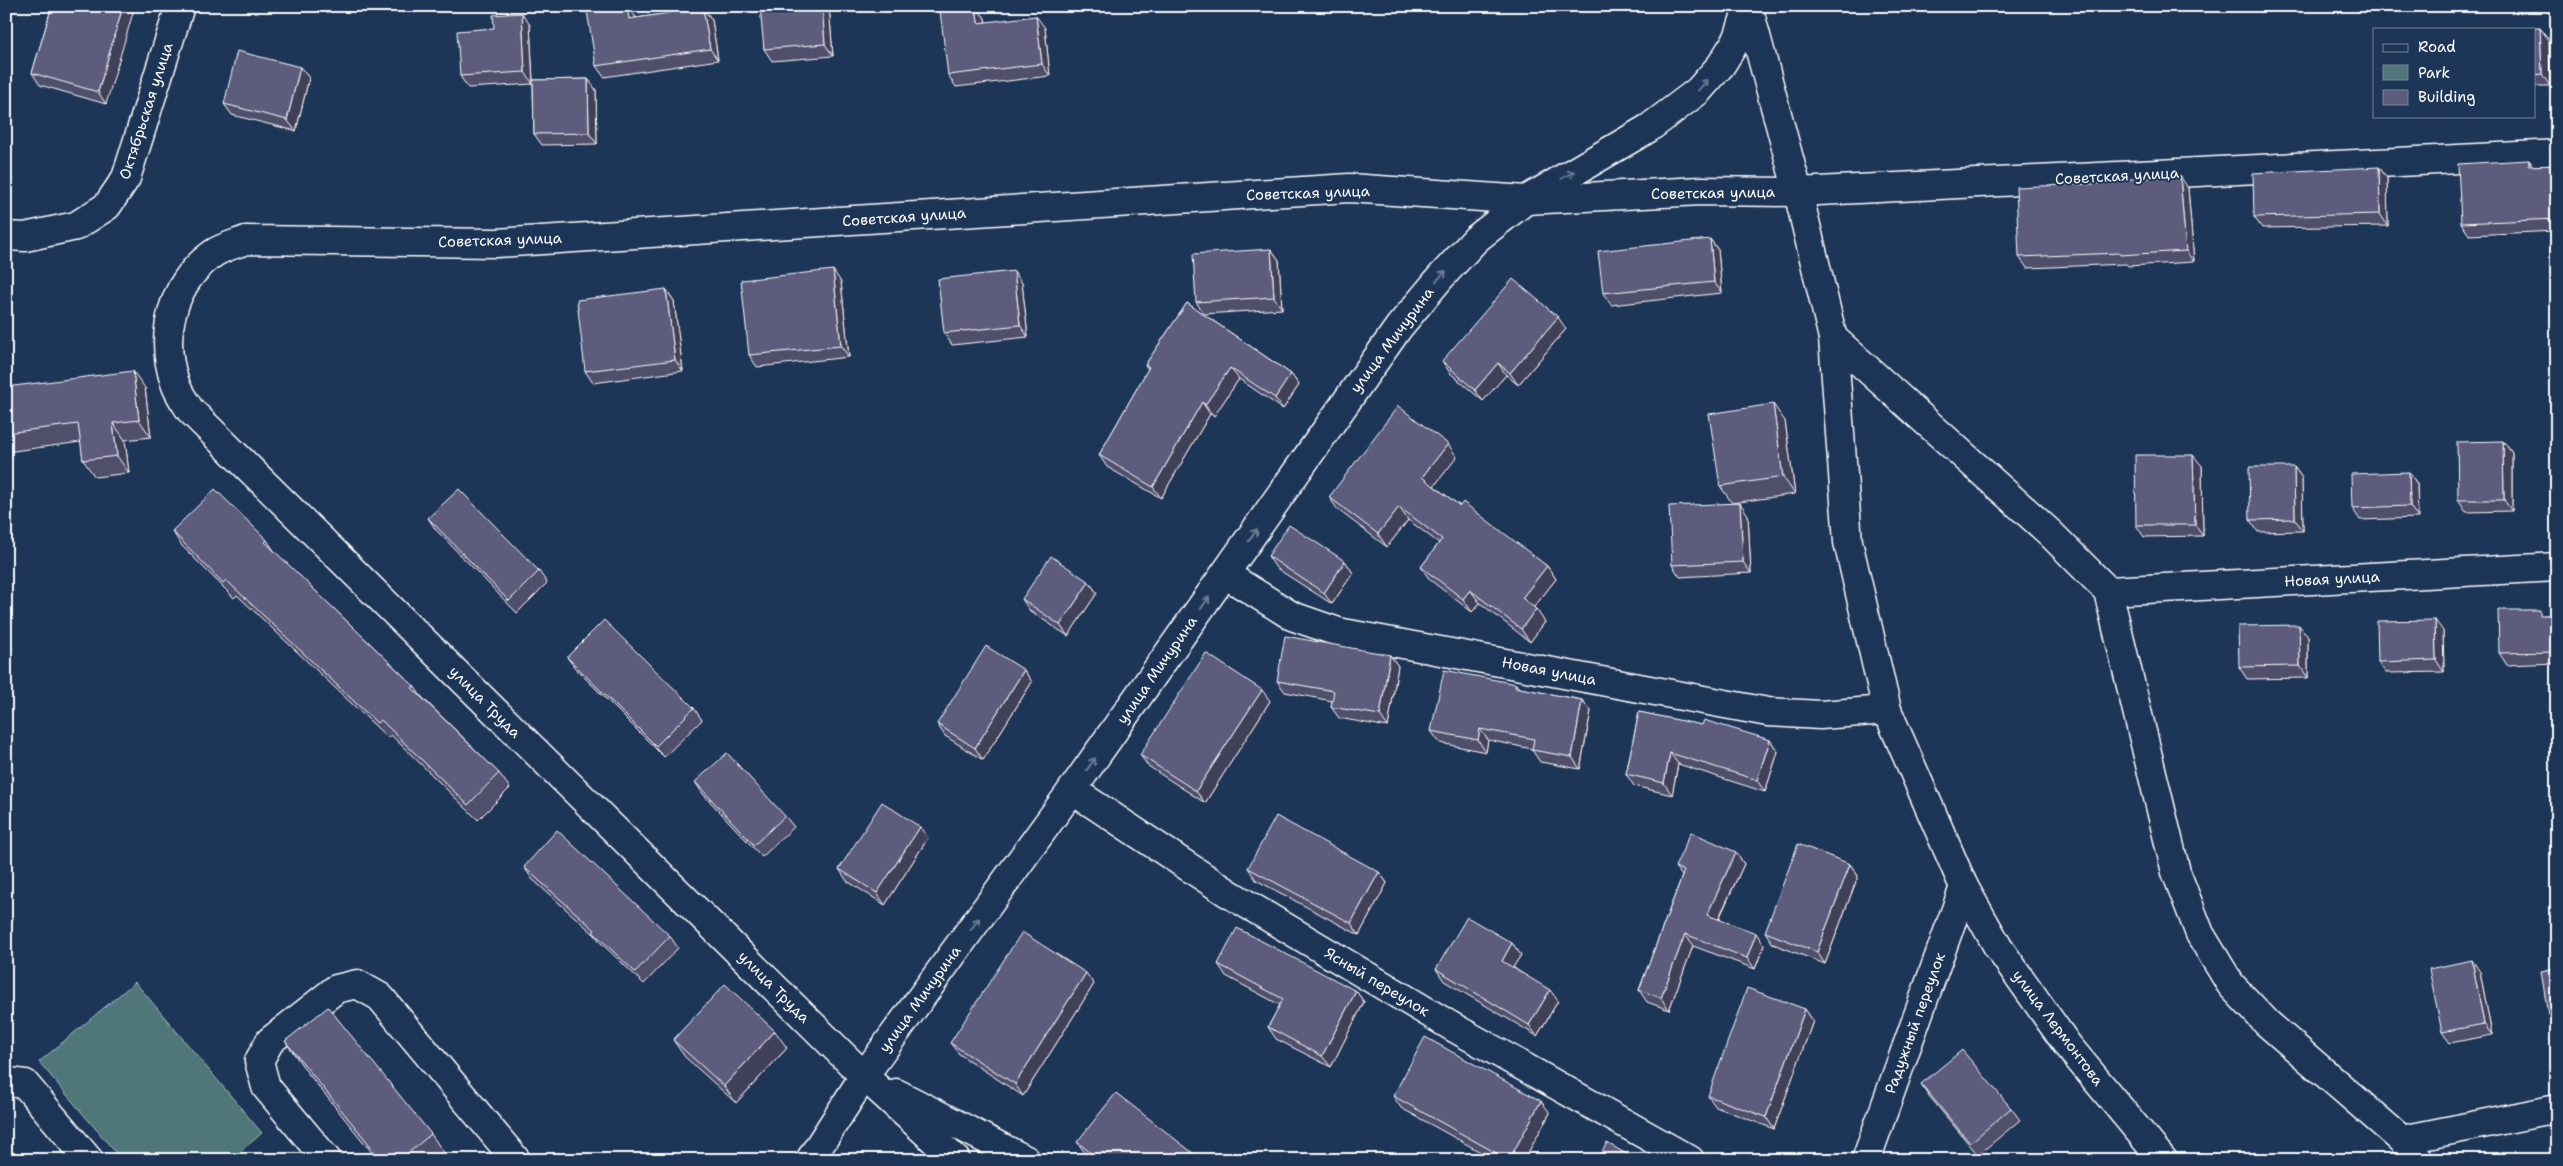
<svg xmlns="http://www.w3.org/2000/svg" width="2563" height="1166" font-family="'Shantell Sans',sans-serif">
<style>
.green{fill:#4f7679;stroke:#a7babc}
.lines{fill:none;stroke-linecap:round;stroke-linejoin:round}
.minor-casing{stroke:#fff;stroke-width:31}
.minor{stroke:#1d3557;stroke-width:28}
.wall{fill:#504f6c;stroke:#fff}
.shaded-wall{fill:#414058;stroke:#fff}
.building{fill:#5d5c7d;stroke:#fff}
.oneway{stroke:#6c7c92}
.labels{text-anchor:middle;stroke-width:4;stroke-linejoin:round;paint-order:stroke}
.street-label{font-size:15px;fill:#fff;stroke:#1d3557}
</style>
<rect width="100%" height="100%" fill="#1d3557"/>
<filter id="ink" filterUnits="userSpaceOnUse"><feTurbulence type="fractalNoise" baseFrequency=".02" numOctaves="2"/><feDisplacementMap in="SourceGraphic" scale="10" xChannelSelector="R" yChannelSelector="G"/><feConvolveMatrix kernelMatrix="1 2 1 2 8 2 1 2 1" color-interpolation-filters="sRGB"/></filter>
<g filter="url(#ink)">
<polygon class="green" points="135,982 262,1133 231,1160 122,1160 39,1062"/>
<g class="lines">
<g class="minor-casing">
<g id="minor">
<polyline points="1748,6 1798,192 1833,338 2050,533 2108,591 2176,872 2200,934 2231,985 2267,1023 2402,1140 2419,1160"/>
<polyline points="6,236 25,237 76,226 107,206 126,178 180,6"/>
<polyline points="1833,338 1848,542 1887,710 1964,887 1998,947 2068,1046 2163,1160"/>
<polyline points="1225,574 1292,616 1338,632 1768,712 1820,715 1887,710"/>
<polyline points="2108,591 2557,567"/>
<polyline points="1072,790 1228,893 1451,1026 1690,1160"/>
<polyline points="6,1084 9,1082 25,1084 89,1160"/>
<polyline points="896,1093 1026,1160"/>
<polyline points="2402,1140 2557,1109"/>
<polyline points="327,1160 266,1087 259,1061 270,1041 336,989 357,984 380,997 516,1160"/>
<polyline points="810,1160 864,1076 1072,790 1399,327 1440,278 1476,239 1526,200 1649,128 1698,91 1721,65 1738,38 1748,8"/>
<path d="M 956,1160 L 864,1076 L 190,410 C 185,402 178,393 175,383 C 159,336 171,283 214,253 C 223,247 236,244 246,240 L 496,243 L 1349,188 L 1526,200 L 1701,191 L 1798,192 L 2557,154"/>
<polyline points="1866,1160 1964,887"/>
</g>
</g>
<use href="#minor" class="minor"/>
</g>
<g class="wall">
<polygon points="52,6 106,104 40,85 32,73"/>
<polygon points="765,6 829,6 833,56 772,61 764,49"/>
<polygon points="976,7 985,18 985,22 1045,28 1050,76 956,87 948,75"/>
<polygon points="703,8 712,20 718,60 604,77 596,66 635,16 636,18"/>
<polygon points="530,25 533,80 588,79 596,90 597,144 542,145 534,134 533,84 468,88 460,76 494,28"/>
<polygon points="2540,28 2549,40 2550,86 2534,86 2534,29"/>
<polygon points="300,67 309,78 296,131 232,115 224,104"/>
<polygon points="2529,160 2533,166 2557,165 2557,231 2469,235 2461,223"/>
<polygon points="2379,167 2387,178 2388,226 2262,228 2254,217"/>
<polygon points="2115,183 2188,188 2194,262 2128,266 2126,264 2027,268 2019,257"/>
<polygon points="1710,239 1718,250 1722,293 1611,305 1603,293"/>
<polygon points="1271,249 1279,260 1282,309 1204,314 1196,302"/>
<polygon points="841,282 849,357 757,367 749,355"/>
<polygon points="1022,283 1028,337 952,345 944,333"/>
<polygon points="666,289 674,301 683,371 593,383 585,371"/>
<polygon points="1187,303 1291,374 1299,385 1283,409 1239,379 1214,416 1210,414 1161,498 1107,467 1099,455 1148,369 1145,365"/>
<polygon points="1566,329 1518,385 1506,375 1483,401 1450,373 1442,361"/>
<polygon points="6,387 145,388 151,437 125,440 129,473 95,477 83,460 81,442 6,452"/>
<polygon points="1785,421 1795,494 1732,503 1720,486"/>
<polygon points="2503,441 2512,453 2512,511 2466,512 2458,500"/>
<polygon points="1457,457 1434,486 1460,506 1547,566 1556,579 1534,607 1545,622 1530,642 1480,603 1472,612 1430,580 1421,567 1439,543 1408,520 1387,547 1338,510 1329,497"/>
<polygon points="2202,466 2203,536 2144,537 2136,525"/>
<polygon points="2294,467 2302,478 2303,531 2258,532 2250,520"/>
<polygon points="2409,472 2417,484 2418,518 2360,520 2352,508"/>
<polygon points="1748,515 1751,573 1680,577 1672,565"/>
<polygon points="428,518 539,571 547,583 517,613 436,530"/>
<polygon points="172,531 267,540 275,552 414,686 421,696 499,773 510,788 478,820 391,735 388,738 237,595 234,598 182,546"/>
<polygon points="1268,556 1345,561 1353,573 1332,604 1276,568"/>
<polygon points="1089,582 1097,593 1068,636 1030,611 1022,599"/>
<polygon points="2544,615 2557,615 2557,663 2507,665 2499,653"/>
<polygon points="2443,631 2444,672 2386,673 2378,662"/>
<polygon points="2308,637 2308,678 2247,679 2239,667"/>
<polygon points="1390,655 1398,666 1388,727 1339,718 1331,707 1332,701 1285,692 1277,681"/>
<polygon points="567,657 694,708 702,720 664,757 575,668"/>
<polygon points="1024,670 1032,682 983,760 945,736 937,724"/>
<polygon points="1516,684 1519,688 1582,700 1591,711 1580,769 1540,762 1532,750 1532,749 1488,740 1486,752 1440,743 1431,731"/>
<polygon points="1270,701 1205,803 1148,766 1140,755"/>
<polygon points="1639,712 1770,740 1778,752 1765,792 1678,764 1672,795 1634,786 1626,774"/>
<polygon points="695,782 785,816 794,827 762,857 703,794"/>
<polygon points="928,838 885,905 847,881 839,869"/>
<polygon points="1736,852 1744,864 1719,919 1764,945 1755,969 1693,946 1669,1010 1647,1002 1639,990 1682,876 1675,867"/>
<polygon points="1850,864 1858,876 1825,964 1773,944 1765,932"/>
<polygon points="524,867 670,936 678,948 644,984 601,943 595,935 532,879"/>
<polygon points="1248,868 1379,872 1387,883 1359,935 1256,880"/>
<polygon points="1512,943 1521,955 1513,967 1558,1001 1537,1036 1444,981 1436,969"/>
<polygon points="1218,964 1356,991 1364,1002 1331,1067 1276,1039 1268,1027 1280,1005 1226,976"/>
<polygon points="2557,968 2557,1027 2548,1015"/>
<polygon points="2480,972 2492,1035 2450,1043 2442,1032"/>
<polygon points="1094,984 1023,1096 959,1054 950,1043"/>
<polygon points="1805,1009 1813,1021 1774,1129 1716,1107 1708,1096"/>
<polygon points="673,1040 787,1048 736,1103 685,1057"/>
<polygon points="285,1041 431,1134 449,1160 378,1160 306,1071"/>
<polygon points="1921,1084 2011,1108 2020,1120 1978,1155 1929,1096"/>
<polygon points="1393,1096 1550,1113 1524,1160 1495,1160 1401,1108"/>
<polygon points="1077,1142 1202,1160 1093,1160 1086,1154"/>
</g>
<g class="shaded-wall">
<polygon points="123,6 135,6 106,104 98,92"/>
<polygon points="627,6 628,6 635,16 638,31 629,19"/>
<polygon points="822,6 829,6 833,56 825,44"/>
<polygon points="976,7 985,18 986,35 978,23"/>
<polygon points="703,8 712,20 718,60 710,49"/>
<polygon points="522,13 530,25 533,84 525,72"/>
<polygon points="1036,16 1045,28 1050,76 1042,64"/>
<polygon points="2540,28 2549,40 2550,86 2542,74"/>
<polygon points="300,67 309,78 296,131 287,120"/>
<polygon points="588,79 596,90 597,144 589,133"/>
<polygon points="2529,160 2537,172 2529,166"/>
<polygon points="2379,167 2387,178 2388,226 2380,214"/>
<polygon points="2180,176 2188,188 2194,262 2186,251"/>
<polygon points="1710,239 1718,250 1722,293 1714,282"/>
<polygon points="1271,249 1279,260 1282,309 1274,297"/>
<polygon points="833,270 841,282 849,357 841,346"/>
<polygon points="1014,271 1022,283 1028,337 1020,325"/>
<polygon points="666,289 674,301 683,371 675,360"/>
<polygon points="1558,317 1566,329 1518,385 1510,373"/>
<polygon points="1498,363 1506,375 1483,401 1475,390"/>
<polygon points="1230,368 1239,379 1214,416 1205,405"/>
<polygon points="133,371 145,388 151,437 139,420"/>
<polygon points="1291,374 1299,385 1283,409 1275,398"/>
<polygon points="1202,402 1210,414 1161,498 1153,487"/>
<polygon points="1773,404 1785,421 1795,494 1783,477"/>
<polygon points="113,423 125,440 129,473 117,456"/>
<polygon points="2503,441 2512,453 2512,511 2504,500"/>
<polygon points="1448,444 1457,457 1431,490 1422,477"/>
<polygon points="2193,455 2202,466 2203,536 2195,525"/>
<polygon points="2294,467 2302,478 2303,531 2295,519"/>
<polygon points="2409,472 2417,484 2418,518 2410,506"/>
<polygon points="1740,503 1748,515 1751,573 1743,562"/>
<polygon points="1399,507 1408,520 1387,547 1378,534"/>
<polygon points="1345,561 1353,573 1332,604 1324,593"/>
<polygon points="1547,566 1556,579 1531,611 1522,598"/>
<polygon points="1089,582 1097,593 1068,636 1060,625"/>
<polygon points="1470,590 1480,603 1472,612 1463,599"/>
<polygon points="1536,609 1545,622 1530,642 1521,629"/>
<polygon points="2435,620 2443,631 2444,672 2436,660"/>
<polygon points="2299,625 2308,637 2308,678 2300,666"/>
<polygon points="1390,655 1398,666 1388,727 1380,715"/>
<polygon points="1024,670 1032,682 983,760 975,748"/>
<polygon points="1262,690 1270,701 1205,803 1196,791"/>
<polygon points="1582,700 1591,711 1580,769 1572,757"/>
<polygon points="1480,729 1488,740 1486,752 1478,740"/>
<polygon points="1770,740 1778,752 1765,792 1757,780"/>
<polygon points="1670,753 1678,764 1672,795 1664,783"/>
<polygon points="920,827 928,838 885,905 877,893"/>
<polygon points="1736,852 1744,864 1715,926 1707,915"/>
<polygon points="1850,864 1858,876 1825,964 1817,952"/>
<polygon points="1379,872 1387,883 1359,935 1351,923"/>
<polygon points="1756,933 1764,945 1755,969 1747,958"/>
<polygon points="1685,934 1693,946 1669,1010 1661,998"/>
<polygon points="1512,943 1521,955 1510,972 1502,961"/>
<polygon points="2472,960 2480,972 2492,1035 2484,1024"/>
<polygon points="1086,973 1094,984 1023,1096 1015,1084"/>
<polygon points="1550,990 1558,1001 1537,1036 1529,1025"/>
<polygon points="1356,991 1364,1002 1331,1067 1322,1056"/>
<polygon points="1805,1009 1813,1021 1774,1129 1766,1117"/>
<polygon points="775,1031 787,1048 736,1103 724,1086"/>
<polygon points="1541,1101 1550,1113 1524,1160 1509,1160"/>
</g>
<g class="building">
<polygon points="52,6 123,6 98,92 32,73"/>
<polygon points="617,6 627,6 629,19 703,8 710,49 596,66 587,11"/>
<polygon points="765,6 822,6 825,44 764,49 760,7"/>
<polygon points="976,7 978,23 1036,16 1042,64 948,75 940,11"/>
<polygon points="522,13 525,72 460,76 457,31 494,28 493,15"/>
<polygon points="2540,28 2542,74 2534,75 2534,29 2503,29"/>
<polygon points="237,51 300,67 287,120 224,104"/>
<polygon points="588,79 589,133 534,134 533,80"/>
<polygon points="2529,160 2529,166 2557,165 2557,219 2461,223 2458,164"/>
<polygon points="2379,167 2380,214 2254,217 2253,173"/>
<polygon points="2180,176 2186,251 2120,255 2120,253 2019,257 2016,187 2115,183 2114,180"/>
<polygon points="1710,239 1714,282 1603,293 1598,251"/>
<polygon points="1271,249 1274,297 1196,302 1193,254"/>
<polygon points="833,270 841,346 749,355 741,280"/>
<polygon points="1014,271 1020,325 944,333 938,279"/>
<polygon points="1513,279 1558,317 1510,373 1498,363 1475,390 1442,361"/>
<polygon points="666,289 675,360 585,371 577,300"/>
<polygon points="1187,303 1291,374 1275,398 1230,368 1205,405 1202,402 1153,487 1099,455 1149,367 1145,365"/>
<polygon points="133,371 139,420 113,423 117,456 83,460 78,424 6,433 6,387"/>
<polygon points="1773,404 1783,477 1720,486 1709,414"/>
<polygon points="1398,406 1448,444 1422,477 1460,506 1463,502 1547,566 1522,598 1536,609 1521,629 1470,590 1463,599 1421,567 1442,539 1399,507 1378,534 1329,497"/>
<polygon points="2503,441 2504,500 2458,500 2457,442"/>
<polygon points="2135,455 2193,455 2195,525 2136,525"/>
<polygon points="2249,467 2294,467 2295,519 2250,520"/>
<polygon points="2409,472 2410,506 2352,508 2351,474"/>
<polygon points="215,489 267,540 265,542 414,686 412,688 499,773 468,805 381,720 377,723 226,580 223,583 172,531"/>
<polygon points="459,489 539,571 509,601 428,518"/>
<polygon points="1740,503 1743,562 1672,565 1669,506"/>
<polygon points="1289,525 1345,561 1324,593 1268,556"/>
<polygon points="1051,556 1089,582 1060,625 1022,599"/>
<polygon points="2498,610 2540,610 2540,615 2557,615 2557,652 2499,653"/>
<polygon points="604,620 694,708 656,746 567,657"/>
<polygon points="2435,620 2436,660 2378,662 2377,621"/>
<polygon points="2299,625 2300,666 2239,667 2238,626"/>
<polygon points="1285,636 1390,655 1380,715 1331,707 1334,691 1277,681"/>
<polygon points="986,646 1024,670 975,748 937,724"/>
<polygon points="1206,653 1262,690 1196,791 1140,755"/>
<polygon points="1444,670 1516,684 1515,687 1582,700 1572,757 1532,750 1534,739 1480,729 1478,740 1431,731"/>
<polygon points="1639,712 1702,725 1704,720 1770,740 1757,780 1670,753 1664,783 1626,774"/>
<polygon points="727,753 785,816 754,845 695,782"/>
<polygon points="882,802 920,827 877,893 839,869"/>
<polygon points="1276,816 1379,872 1351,923 1248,868"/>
<polygon points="557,830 670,936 635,972 593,932 595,930 524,867"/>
<polygon points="1691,832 1736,852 1707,915 1756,933 1747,958 1685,934 1661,998 1639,990 1684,871 1675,867"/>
<polygon points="1798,844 1850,864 1817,952 1765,932"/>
<polygon points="1467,917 1512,943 1502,961 1550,990 1529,1025 1436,969"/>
<polygon points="1237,928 1356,991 1322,1056 1268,1027 1283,999 1218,964"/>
<polygon points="1022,932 1086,973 1015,1084 950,1043"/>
<polygon points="2472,960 2484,1024 2442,1032 2429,969"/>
<polygon points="2557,968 2557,1014 2548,1015 2541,971"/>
<polygon points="725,984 775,1031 724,1086 673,1040"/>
<polygon points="1747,988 1805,1009 1766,1117 1708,1096"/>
<polygon points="328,1007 431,1134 400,1160 382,1160 285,1041"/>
<polygon points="1425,1037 1541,1101 1509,1160 1393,1096"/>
<polygon points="1962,1050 2011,1108 1970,1143 1921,1084"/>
<polygon points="1116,1093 1202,1160 1100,1160 1077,1142"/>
<polygon points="1607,1143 1637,1160 1597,1160"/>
</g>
<defs><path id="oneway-shaft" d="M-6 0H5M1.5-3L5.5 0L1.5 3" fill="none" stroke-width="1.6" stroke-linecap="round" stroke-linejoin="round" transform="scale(1.25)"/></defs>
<g class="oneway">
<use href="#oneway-shaft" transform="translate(1703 85) rotate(-48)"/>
<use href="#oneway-shaft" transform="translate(1568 175) rotate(-30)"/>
<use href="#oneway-shaft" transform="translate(1441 276) rotate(-48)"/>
<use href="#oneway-shaft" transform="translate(1253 535) rotate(-55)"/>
<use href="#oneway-shaft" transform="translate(1205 603) rotate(-55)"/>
<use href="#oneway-shaft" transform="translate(1091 764) rotate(-55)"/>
<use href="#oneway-shaft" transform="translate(975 924) rotate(-54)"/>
</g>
</g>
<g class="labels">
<g class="street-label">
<text transform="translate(146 111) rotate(-72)" y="5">Октябрьская улица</text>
<text transform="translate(2117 176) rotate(-3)" y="5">Советская улица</text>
<text transform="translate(1308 193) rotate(-2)" y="5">Советская улица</text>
<text transform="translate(1713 193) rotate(-1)" y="5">Советская улица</text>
<text transform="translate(904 217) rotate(-4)" y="5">Советская улица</text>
<text transform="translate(500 240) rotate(-2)" y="5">Советская улица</text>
<text transform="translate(1392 340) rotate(-53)" y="5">улица Мичурина</text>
<text transform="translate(2332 579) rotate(-3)" y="5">Новая улица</text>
<text transform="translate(1157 670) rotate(-55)" y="5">улица Мичурина</text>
<text transform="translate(1549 671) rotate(11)" y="5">Новая улица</text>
<text transform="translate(485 702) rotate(45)" y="5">улица Труда</text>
<text transform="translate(1377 982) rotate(31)" y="5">Ясный переулок</text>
<text transform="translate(774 987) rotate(45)" y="5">улица Труда</text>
<text transform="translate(920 999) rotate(-54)" y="5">улица Мичурина</text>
<text transform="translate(1915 1023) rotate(-70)" y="5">Радужный переулок</text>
<text transform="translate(2058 1028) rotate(53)" y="5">улица Лермонтова</text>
</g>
</g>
<rect width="2563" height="1166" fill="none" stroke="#1d3557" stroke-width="25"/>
<rect x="12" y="12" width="2538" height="1141" fill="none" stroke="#fff" stroke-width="2" filter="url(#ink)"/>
<rect x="2373" y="28" width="162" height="90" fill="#1d3557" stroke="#77869a"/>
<rect x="2383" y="44" width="25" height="8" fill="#1d3557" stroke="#77869a"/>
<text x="2418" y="52" font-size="15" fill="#ffffff">Road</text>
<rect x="2383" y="65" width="25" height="15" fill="#4f7679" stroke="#77869a"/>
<text x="2418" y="78" font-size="15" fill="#ffffff">Park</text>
<rect x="2383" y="90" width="25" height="15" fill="#5d5c7d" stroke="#77869a"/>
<text x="2418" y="102" font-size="15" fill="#ffffff">Building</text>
</svg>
